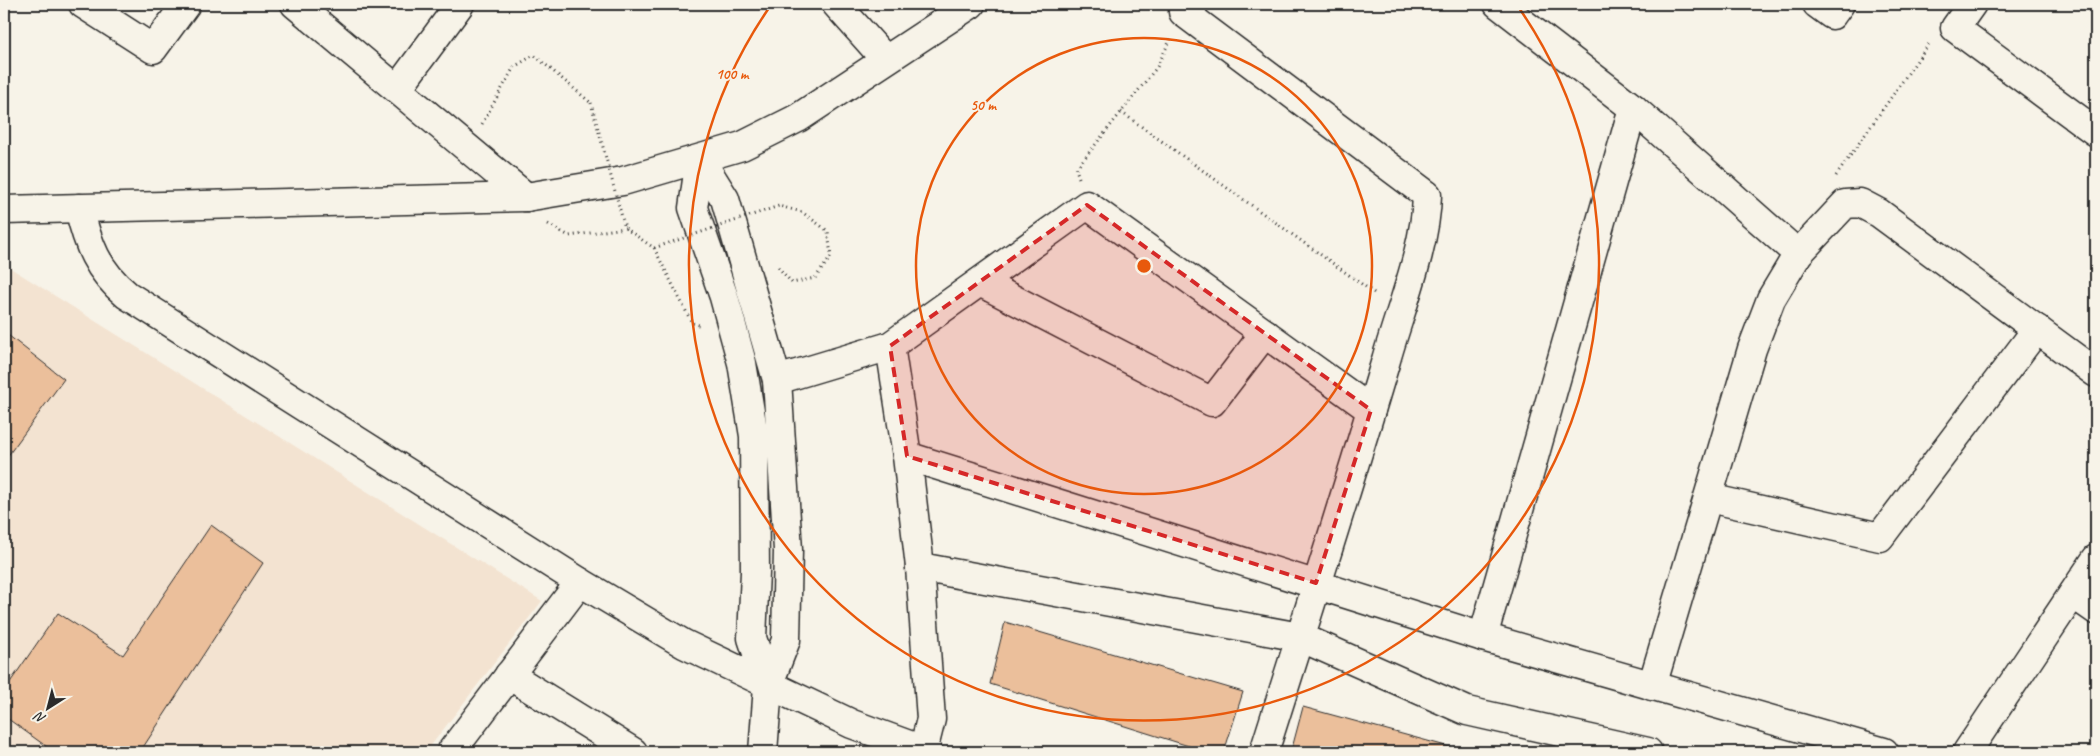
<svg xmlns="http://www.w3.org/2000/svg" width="2100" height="756" font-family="Caveat,sans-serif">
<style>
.built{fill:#f3e3d1}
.building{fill:#ebbf9b;stroke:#2b2b2b}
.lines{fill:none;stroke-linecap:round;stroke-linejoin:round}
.minor-casing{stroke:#2b2b2b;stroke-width:31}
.path{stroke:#2b2b2b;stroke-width:3;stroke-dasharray:1 4;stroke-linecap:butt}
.minor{stroke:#f7f3e8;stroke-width:28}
.path-bridge{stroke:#2b2b2b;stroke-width:3;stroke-dasharray:1 4;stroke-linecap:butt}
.marked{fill:#d62828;fill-opacity:0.2;stroke:#d62828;stroke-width:4;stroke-dasharray:10 6;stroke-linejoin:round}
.ring{fill:none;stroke:#e8590c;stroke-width:2.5}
.centre{fill:#e8590c;stroke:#f7f3e8;stroke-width:2.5}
.ring-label{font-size:15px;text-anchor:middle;font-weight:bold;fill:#e8590c;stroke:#f7f3e8;stroke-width:4;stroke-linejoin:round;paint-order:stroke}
</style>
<rect width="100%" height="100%" fill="#f7f3e8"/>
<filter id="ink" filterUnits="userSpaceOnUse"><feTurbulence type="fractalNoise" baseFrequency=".02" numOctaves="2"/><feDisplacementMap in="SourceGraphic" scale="10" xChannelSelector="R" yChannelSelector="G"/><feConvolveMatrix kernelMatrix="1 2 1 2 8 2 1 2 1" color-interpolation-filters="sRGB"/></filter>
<g filter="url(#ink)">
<polygon class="built" points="4,264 542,601 426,752 4,752"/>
<g class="building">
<polygon points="4,332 64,379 4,461"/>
<polygon points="211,525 263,563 140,752 54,752 4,716 4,691 58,613 123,655"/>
<polygon points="1005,622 1243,692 1224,752 1208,752 990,684"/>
<polygon points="1303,707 1468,752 1291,752"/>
</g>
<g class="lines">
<g class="minor-casing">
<g id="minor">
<polyline points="83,4 153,49 186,4"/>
<polyline points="295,4 526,197"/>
<polyline points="836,4 885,59"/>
<path d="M 1194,4 L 1183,12 L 1427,195 C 1426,247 1400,310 1386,360 C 1347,492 1305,622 1264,752"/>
<polyline points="1498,4 1633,108 1798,254"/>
<polyline points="1817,4 1832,15 1840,4"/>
<polyline points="1972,4 1955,28 2096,132"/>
<polyline points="398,88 460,4"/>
<polyline points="700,159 725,199 777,380 788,550 786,640 768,686 763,752"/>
<polyline points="700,159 693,208 724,297 742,363 754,436 755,572 752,638 768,686"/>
<path d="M 79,208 C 88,245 97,270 127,295 L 580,582 L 684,644 L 852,724 L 928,752"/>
<polyline points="4,210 526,197 623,181 742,146 798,118 971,4"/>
<polyline points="980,282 1212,402 1265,333"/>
<polyline points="890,346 907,456 920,567 931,719 923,751"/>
<polyline points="777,380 890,346 1087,205 1371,410"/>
<polyline points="907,456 1483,637 1884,752"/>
<polyline points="1709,498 1880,537 2037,329"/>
<polyline points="920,567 1300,637 1467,711 1648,752"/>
<polyline points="2073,594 2096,610"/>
<polyline points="1483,637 1633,108"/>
<polyline points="509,675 633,752"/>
<polyline points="1652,686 1752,349 1771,299 1798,254 1845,204 1860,203 1879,213 2096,373"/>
<polyline points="451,752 580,582"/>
<polyline points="1967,752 2096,559"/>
</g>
</g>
<g class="path">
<polyline points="1121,112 1377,295"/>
<polyline points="482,124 514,67 534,55 591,103"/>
<polyline points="1836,176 1930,42"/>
<polyline points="1079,178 1076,169 1157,67 1171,38"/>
<polyline points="548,224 569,236 625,228"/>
<polyline points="654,248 692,323 702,326"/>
<polyline points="778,267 792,283 815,278 831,257 828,231 802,212 779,206"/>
</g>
<use href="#minor" class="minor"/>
<polyline class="path-bridge" points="591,103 625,228 654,248 779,206"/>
</g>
</g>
<path class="marked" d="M 1087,205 L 1371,410 L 1316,583 L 907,456 L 890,346 Z"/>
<g class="ring">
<circle cx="1144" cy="266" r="228"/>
<path d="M1517 5A455 455 0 1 1 771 5"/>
</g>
<circle cx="1144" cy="266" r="8" class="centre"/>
<g class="ring-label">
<text x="732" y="79">100 m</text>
<text x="983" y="110">50 m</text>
</g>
<rect width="2100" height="756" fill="none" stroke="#f7f3e8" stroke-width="20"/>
<rect x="10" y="10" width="2080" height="736" fill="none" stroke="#2b2b2b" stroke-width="2" filter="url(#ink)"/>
<g transform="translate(48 708) rotate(216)" stroke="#f7f3e8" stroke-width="4" paint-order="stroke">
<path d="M0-4L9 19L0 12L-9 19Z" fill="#2b2b2b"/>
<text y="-8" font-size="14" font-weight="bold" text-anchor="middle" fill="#2b2b2b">N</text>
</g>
</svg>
